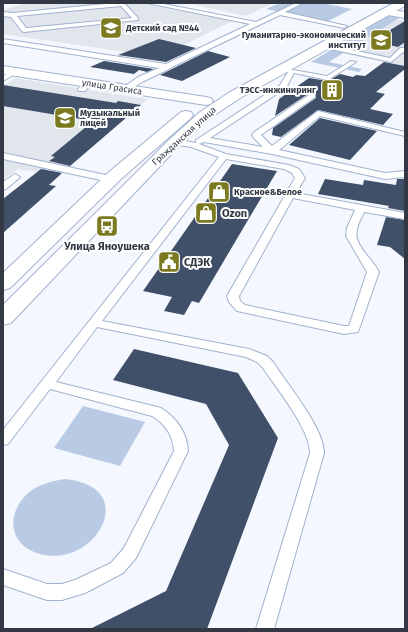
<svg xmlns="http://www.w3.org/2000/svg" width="408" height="632" font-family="'Fira Sans',sans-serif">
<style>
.built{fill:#e1e6ed}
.green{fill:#b9cae5}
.building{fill:#405069}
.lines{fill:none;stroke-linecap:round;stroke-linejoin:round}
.service-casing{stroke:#a0b2ce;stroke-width:2}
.minor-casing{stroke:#a0b2ce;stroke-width:2}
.secondary-casing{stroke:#a0b2ce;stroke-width:2}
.service{fill:#fff;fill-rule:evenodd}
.minor{fill:#fff;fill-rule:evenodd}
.secondary{fill:#fff;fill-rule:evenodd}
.labels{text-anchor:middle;stroke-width:4;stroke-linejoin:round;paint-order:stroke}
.far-poi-label{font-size:9px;font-weight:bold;fill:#323945;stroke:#fff;text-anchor:start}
.far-street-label{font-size:9px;fill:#323945;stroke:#fff}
.poi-label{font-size:11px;font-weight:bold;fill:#323945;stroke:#fff;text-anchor:start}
</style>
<rect width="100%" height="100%" fill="#f4f8fe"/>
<g class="built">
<polygon points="26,3 140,3 233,21 159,57 3,34 3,10"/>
<polygon points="186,3 274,3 246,16"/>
<polygon points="392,18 405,21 405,66 335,52"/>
<polygon points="15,78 148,99 59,175 18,169 3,180 3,86"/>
</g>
<g class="green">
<polygon points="280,3 322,3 352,9 326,22 266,9"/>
<polygon points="387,16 399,18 329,62 362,69 359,72 311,62"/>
<polygon points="83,406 145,422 120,466 54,448"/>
<path d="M 65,479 C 145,487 92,575 34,552 C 7,541 8,511 28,493 C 39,484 52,481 65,479 Z"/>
</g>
<g class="building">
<polygon points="405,21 405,42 398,47 372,41"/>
<polygon points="159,39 196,48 166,62 118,55"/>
<polygon points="208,51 230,57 182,81 160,75"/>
<polygon points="104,61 154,69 147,72 139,70 134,74 90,67"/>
<polygon points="384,62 405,66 405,69 376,92 385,94 370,109 393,114 383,125 318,110 281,137 272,135 273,128 316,98 316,92 311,92 275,116 279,99 309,78 328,81 340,74 353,77 356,75 365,76"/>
<polygon points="3,85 116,103 118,101 141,105 70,166 49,161 55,157 51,156 93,121 3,106"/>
<polygon points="320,118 377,131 350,160 289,145"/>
<polygon points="232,164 277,171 199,303 192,301 184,315 164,311 172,297 143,291"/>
<polygon points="41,169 62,173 49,185 56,186 3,233 3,199"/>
<polygon points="325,179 363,185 364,180 396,185 397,179 405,179 405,211 388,208 389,206 318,194"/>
<polygon points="386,217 405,220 405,259 390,247 377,245"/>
<polygon points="134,349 238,373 278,438 207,629 90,629 166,591 229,445 206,404 113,380"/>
</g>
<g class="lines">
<g class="service-casing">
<g id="service">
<path d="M 115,3 L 124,3 L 138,18 L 138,20 L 24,32 L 22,31 L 11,17 L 3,16 L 3,12 L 13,13 ZM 121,6 L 132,18 L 26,28 L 17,16 Z"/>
<polygon points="147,3 159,3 256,22 296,3 303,3 285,12 347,26 344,28 280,15 172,67 171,68 144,81 127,91 123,89 124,87 138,77 159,68 3,43 3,39 166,64 250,24"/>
<polygon points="323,44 390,58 400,48 405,48 405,52 403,52 391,62 321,47 321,45"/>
<path d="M 351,61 L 356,62 L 328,80 L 294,73 L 286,88 L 210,138 L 263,147 L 253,137 L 252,135 L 253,133 L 312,93 L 315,93 L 315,97 L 261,135 L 272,146 L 318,111 L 405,132 L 405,136 L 320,116 L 279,150 L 385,173 L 405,171 L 405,177 L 385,179 L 272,154 L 204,142 L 199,144 L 226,154 L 289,165 L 299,169 L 305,178 L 296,193 L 405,213 L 405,219 L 364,212 C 362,217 358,223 357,230 C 353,245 373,259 379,272 L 358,332 L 344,334 L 237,311 L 229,302 L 227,296 L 295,178 L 292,173 L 284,169 L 226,159 L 102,321 L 249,349 L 267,356 L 273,362 C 287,384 324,428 324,453 L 274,629 L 256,629 L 310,453 C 310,429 277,389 263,368 L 257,362 L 246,357 L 97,327 L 56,382 L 161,408 C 177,418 187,433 188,451 L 136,558 L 123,573 L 85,593 L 62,600 L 47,600 L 3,585 L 3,569 L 47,584 L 62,584 L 75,580 L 111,563 L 124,548 L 174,451 C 173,435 165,424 152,416 L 50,389 L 8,444 L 3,445 L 3,430 L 219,157 L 191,147 L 172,144 L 171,142 L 175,139 L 196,143 L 196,140 L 280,85 L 288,72 L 282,70 L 282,68 L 327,76 ZM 293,198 L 355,210 L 347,228 L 346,236 L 367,272 L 349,326 L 344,326 L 245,305 L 240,301 L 239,296 Z"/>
<polygon points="15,70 17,71 17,73 3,81 3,76"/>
<polygon points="85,81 88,81 92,83 85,91 79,91 78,89"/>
<polygon points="3,153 110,176 115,179 110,182 3,159"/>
<polygon points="15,174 20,177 18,179 6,189 3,190 3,182"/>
</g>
</g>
<g class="minor-casing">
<g id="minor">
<polygon points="386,9 405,12 405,18 382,14 381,12"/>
<polygon points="3,66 206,97 211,98 213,101 211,104 206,105 3,74"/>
</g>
</g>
<g class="secondary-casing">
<g id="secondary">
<polygon points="394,3 405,3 405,6 240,98 210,118 180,145 11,323 3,325 3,305 170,139 200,112 230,92"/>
<polygon points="186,111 191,112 193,115 191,118 121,179 10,288 3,290 3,273 109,172 181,112"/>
</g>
</g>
<use href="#service" class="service"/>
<use href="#minor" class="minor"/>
<use href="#secondary" class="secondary"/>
</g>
<defs>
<g id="school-square" transform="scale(1.15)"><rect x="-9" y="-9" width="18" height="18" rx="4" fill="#7b7a21" stroke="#fff"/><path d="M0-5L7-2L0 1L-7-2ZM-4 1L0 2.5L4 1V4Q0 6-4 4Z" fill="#fff"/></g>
<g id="university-square" transform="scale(1.15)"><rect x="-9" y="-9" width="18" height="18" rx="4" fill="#7b7a21" stroke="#fff"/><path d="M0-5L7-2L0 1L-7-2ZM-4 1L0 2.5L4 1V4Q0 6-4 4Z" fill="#fff"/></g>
<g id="building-square" transform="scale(1.15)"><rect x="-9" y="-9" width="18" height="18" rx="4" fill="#7b7a21" stroke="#fff"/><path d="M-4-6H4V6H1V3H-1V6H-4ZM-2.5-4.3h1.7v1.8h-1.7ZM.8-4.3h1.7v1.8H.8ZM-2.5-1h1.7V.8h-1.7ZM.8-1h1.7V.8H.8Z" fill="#fff"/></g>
<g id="shop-square" transform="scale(1.15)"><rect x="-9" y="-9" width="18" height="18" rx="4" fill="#7b7a21" stroke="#fff"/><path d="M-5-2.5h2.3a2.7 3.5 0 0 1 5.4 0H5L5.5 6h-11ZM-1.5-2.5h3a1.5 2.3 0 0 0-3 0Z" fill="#fff"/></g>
<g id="bus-square" transform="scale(1.15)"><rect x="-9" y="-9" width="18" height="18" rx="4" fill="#7b7a21" stroke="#fff"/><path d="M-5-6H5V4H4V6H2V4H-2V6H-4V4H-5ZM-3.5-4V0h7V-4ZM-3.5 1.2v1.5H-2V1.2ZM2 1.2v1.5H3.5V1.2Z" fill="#fff"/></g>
<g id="civic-square" transform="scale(1.15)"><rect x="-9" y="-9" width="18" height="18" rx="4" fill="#7b7a21" stroke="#fff"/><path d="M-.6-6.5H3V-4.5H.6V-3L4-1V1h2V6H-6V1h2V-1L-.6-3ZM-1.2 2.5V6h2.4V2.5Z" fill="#fff"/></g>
</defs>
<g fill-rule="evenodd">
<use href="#school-square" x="111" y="28"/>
<use href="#university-square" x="381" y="40"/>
<use href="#building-square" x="332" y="90"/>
<use href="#school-square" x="65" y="118"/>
<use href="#shop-square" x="219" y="192"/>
<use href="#shop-square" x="206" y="213"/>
<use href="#bus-square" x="107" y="226"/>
<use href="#civic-square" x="169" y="262"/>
</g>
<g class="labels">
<g class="far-poi-label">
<text x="126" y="31">Детский сад №44</text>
<text x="366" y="38" text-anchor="end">Гуманитарно-экономический<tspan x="366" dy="10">институт</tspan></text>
<text x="316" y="93" text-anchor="end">ТЭСС-инжиниринг</text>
<text x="80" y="116">Музыкальный<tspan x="80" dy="10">лицей</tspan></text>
<text x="234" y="195">Красное&amp;Белое</text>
</g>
<g class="far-street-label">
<text transform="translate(112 87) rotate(9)" y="3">улица Грасиса</text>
<text transform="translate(184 136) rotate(-42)" y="3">Гражданская улица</text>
</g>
<g class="poi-label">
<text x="222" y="217">Ozon</text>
<text x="107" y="250" text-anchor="middle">Улица Яноушека</text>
<text x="184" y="266">СДЭК</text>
</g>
</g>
<rect width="408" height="632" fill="none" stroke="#323945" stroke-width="8"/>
</svg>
